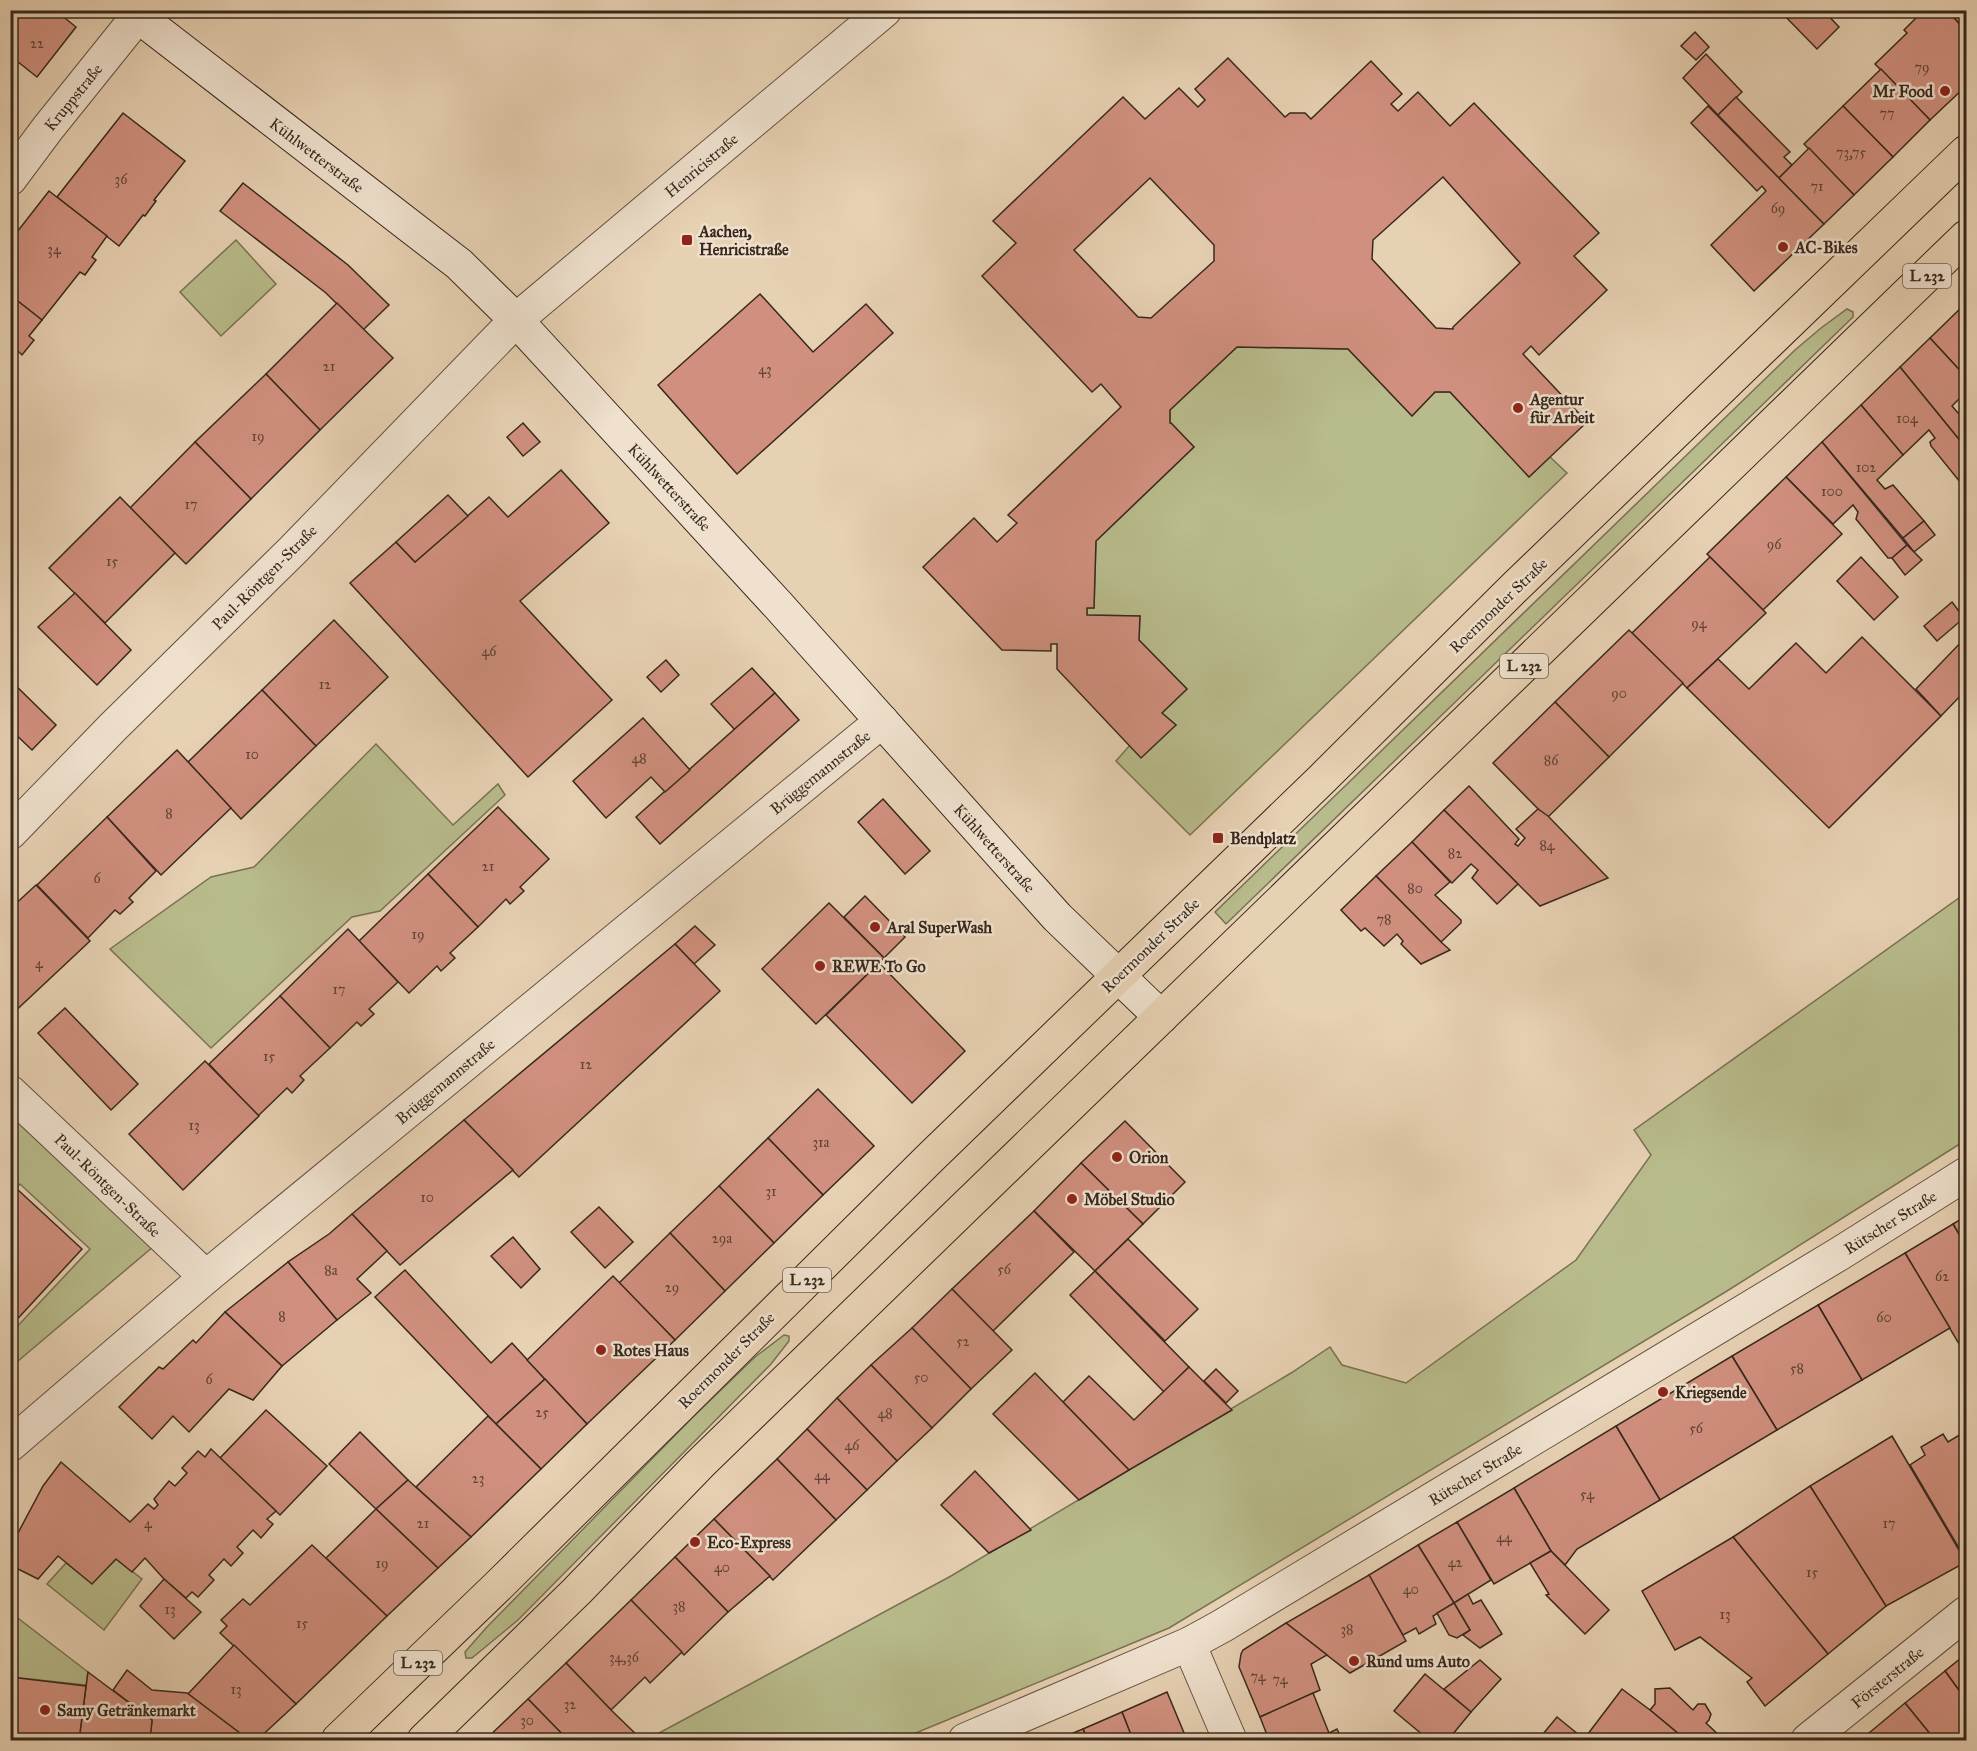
<svg xmlns="http://www.w3.org/2000/svg" width="1977" height="1751" font-family="'IM FELL Great Primer',serif">
<style>
.green{fill:#b8bb8b;stroke:#787254;stroke-width:1.5}
.building{fill:#d1907f;stroke:#37281d;stroke-width:1.5;fill-rule:evenodd}
.lines{fill:none;stroke-linecap:round;stroke-linejoin:round}
.street-casing{stroke:#635242;stroke-width:35}
.secondary-casing{stroke:#37281d;stroke-width:35}
.primary-casing{stroke:#37281d;stroke-width:35}
.street{stroke:#efe1ce;stroke-width:33}
.secondary{stroke:#efe1ce;stroke-width:33}
.primary{stroke:#e7d1b3;stroke-width:33}
.poi-dot{fill:#8f2418;stroke:#efe1ce;stroke-width:2}
.labels{text-anchor:middle;stroke-width:5;stroke-linejoin:round;paint-order:stroke}
.number-label{font-size:14px;fill:#5e4236}
.shield{fill:#efe1ce;stroke:#6e6052;stroke-width:1.5}
.shield-label{font-size:15px;font-weight:bold;fill:#37281d}
.poi-label{font-size:16px;font-weight:bold;fill:#37281d;stroke:#efe1ce;text-anchor:start}
.street-label{font-size:16px;fill:#37281d;stroke:#efe1ce}
</style>
<rect width="100%" height="100%" fill="#e7d1b3"/>
<filter id="stains"><feTurbulence type="fractalNoise" baseFrequency=".00333" numOctaves="4"/><feColorMatrix values="0 0 0 0 .2 0 0 0 0 .09 0 0 0 0 .02 0 0 0 .5 -.17"/></filter>
<radialGradient id="worn" r=".72"><stop offset=".6" stop-color="#630" stop-opacity="0"/><stop offset="1" stop-color="#630" stop-opacity=".3"/></radialGradient>
<g class="green">
<polygon points="236,240 276,284 221,336 180,292"/>
<polygon points="1847,309 1853,312 1853,317 1226,924 1215,912 1795,350 1821,328"/>
<polygon points="1237,347 1348,349 1412,416 1435,392 1450,392 1529,477 1550,457 1567,473 1190,835 1116,761 1130,745 1176,725 1162,713 1187,689 1139,640 1140,616 1087,615 1087,608 1094,608 1096,541 1194,447 1171,423 1170,423 1170,410"/>
<polygon points="376,744 453,825 498,784 505,795 380,911 352,917 211,1048 110,949 211,877 254,867"/>
<polygon points="1966,893 1966,1140 1727,1291 1169,1628 899,1740 646,1740 951,1576 1291,1373 1330,1347 1342,1365 1406,1383 1576,1260 1651,1155 1634,1130"/>
<polygon points="10,1111 154,1246 11,1367 11,1333 90,1249 20,1184 11,1194"/>
<polygon points="784,1335 789,1336 789,1341 771,1364 518,1620 472,1658 466,1658 465,1652 486,1628 693,1417 755,1357"/>
<polygon points="116,1559 142,1579 104,1630 47,1584 66,1563 92,1583"/>
<polygon points="10,1612 88,1672 86,1685 11,1677"/>
</g>
<g class="building">
<polygon points="10,10 55,10 76,27 37,77 13,58 10,61"/>
<polygon points="1779,10 1823,10 1839,27 1817,49"/>
<polygon points="1924,10 1947,10 1966,31 1966,86 1930,120 1875,64 1907,33 1904,30"/>
<polygon points="1947,10 1966,10 1966,31"/>
<polygon points="1695,32 1709,47 1696,60 1681,46"/>
<polygon points="1706,54 1742,92 1718,115 1683,78"/>
<path d="M 1228,58 L 1285,117 L 1290,113 L 1305,113 L 1311,119 L 1371,61 L 1402,94 L 1391,104 L 1398,111 L 1418,92 L 1450,126 L 1474,103 L 1599,233 L 1574,256 L 1607,290 L 1539,355 L 1531,346 L 1523,354 L 1587,422 L 1529,477 L 1450,392 L 1435,392 L 1412,416 L 1348,349 L 1237,347 L 1170,410 L 1170,423 L 1171,423 L 1194,447 L 1096,541 L 1094,608 L 1087,608 L 1087,615 L 1140,616 L 1139,640 L 1187,689 L 1162,713 L 1176,725 L 1141,758 L 1057,669 L 1057,644 L 1051,644 L 1051,651 L 1002,650 L 923,567 L 974,518 L 997,542 L 1017,523 L 1008,515 L 1121,407 L 1101,384 L 1092,392 L 982,276 L 1016,243 L 993,221 L 1123,97 L 1145,119 L 1179,88 L 1198,107 L 1205,100 L 1195,89 ZM 1443,177 L 1520,263 L 1453,327 L 1453,329 L 1436,328 L 1372,259 L 1373,240 ZM 1150,178 L 1214,245 L 1214,261 L 1151,318 L 1138,317 L 1074,250 Z"/>
<polygon points="1881,69 1930,120 1893,157 1843,106"/>
<polygon points="1736,97 1790,152 1784,157 1792,165 1779,178 1718,115"/>
<polygon points="1708,106 1824,224 1754,291 1711,245 1766,191 1762,186 1757,191 1691,123"/>
<polygon points="1843,106 1893,157 1854,195 1804,144"/>
<polygon points="123,113 185,161 154,200 156,201 145,216 143,215 119,246 57,197"/>
<polygon points="1809,148 1854,195 1824,224 1779,178"/>
<polygon points="243,183 348,265 389,305 363,330 326,293 220,211"/>
<polygon points="49,191 107,236 92,257 96,260 90,268 85,275 80,272 42,320 10,295 10,241"/>
<polygon points="760,294 813,352 866,304 893,333 737,474 658,385"/>
<polygon points="10,295 42,320 29,336 34,340 22,355 18,351 10,361"/>
<polygon points="337,303 393,358 320,430 266,374"/>
<polygon points="1966,303 1966,377 1930,338"/>
<polygon points="1930,338 1966,377 1966,392 1952,406 1958,413 1965,407 1966,409 1966,448 1900,367"/>
<polygon points="1900,367 1966,448 1966,477 1960,482 1931,446 1930,442 1935,438 1929,430 1903,455 1861,405"/>
<polygon points="266,374 320,430 251,499 195,442"/>
<polygon points="1861,405 1903,455 1877,480 1885,489 1893,485 1924,521 1903,538 1822,442"/>
<polygon points="523,423 540,442 523,456 507,437"/>
<polygon points="195,442 251,499 186,564 130,508"/>
<polygon points="1822,442 1907,545 1892,558 1888,558 1856,519 1858,512 1853,505 1833,524 1786,477"/>
<polygon points="561,470 609,523 520,601 612,700 528,777 350,583 396,542 415,562 489,497 508,517"/>
<polygon points="1786,477 1842,534 1763,610 1707,554"/>
<polygon points="448,495 468,516 415,562 396,542"/>
<polygon points="120,497 175,553 105,623 49,568"/>
<polygon points="1924,521 1935,535 1914,552 1903,538"/>
<polygon points="1907,545 1922,560 1905,575 1892,558"/>
<polygon points="1710,557 1766,613 1687,688 1632,633"/>
<polygon points="1861,557 1898,597 1874,620 1837,581"/>
<polygon points="75,593 131,650 97,685 38,627"/>
<polygon points="1952,602 1964,618 1937,641 1924,626"/>
<polygon points="334,620 388,677 316,746 262,690"/>
<polygon points="1629,630 1683,683 1609,757 1555,702"/>
<polygon points="1862,637 1941,716 1829,828 1687,688 1718,659 1749,689 1796,643 1826,673"/>
<polygon points="1966,637 1966,690 1941,716 1916,689"/>
<polygon points="666,660 679,675 661,692 647,677"/>
<polygon points="752,668 775,693 735,730 711,704"/>
<polygon points="10,680 56,725 32,750 10,729"/>
<polygon points="262,690 316,746 241,819 188,762"/>
<polygon points="775,693 799,720 660,844 636,817"/>
<polygon points="1555,702 1609,757 1547,818 1493,763"/>
<polygon points="643,718 690,770 665,792 651,777 606,818 573,781"/>
<polygon points="177,750 231,808 161,875 107,817"/>
<polygon points="1469,786 1519,839 1515,844 1518,846 1525,838 1516,829 1538,809 1548,816 1608,878 1540,906 1444,810"/>
<polygon points="883,799 930,851 905,874 858,822"/>
<polygon points="498,807 549,859 520,887 524,891 510,904 506,899 478,927 428,874"/>
<polygon points="1444,810 1518,884 1497,904 1472,878 1478,870 1471,864 1452,883 1412,842"/>
<polygon points="107,817 156,871 129,898 133,902 120,914 115,910 88,938 37,885"/>
<polygon points="1412,842 1450,882 1435,895 1461,920 1461,923 1441,942 1376,876"/>
<polygon points="428,874 478,927 450,953 455,958 441,971 437,966 409,993 359,941"/>
<polygon points="1376,876 1441,942 1450,950 1421,964 1401,944 1403,941 1397,934 1384,946 1365,928 1361,931 1341,910"/>
<polygon points="36,885 90,941 10,1016 10,909"/>
<polygon points="865,896 905,937 884,958 844,917"/>
<polygon points="829,903 884,958 816,1024 762,969"/>
<polygon points="695,926 715,945 694,964 675,944"/>
<polygon points="348,929 398,982 369,1009 374,1014 361,1026 357,1022 330,1048 280,996"/>
<polygon points="675,944 720,991 519,1177 464,1120"/>
<polygon points="879,963 965,1051 912,1103 826,1015"/>
<polygon points="280,996 330,1048 300,1076 304,1080 292,1093 287,1088 258,1116 209,1064"/>
<polygon points="65,1008 138,1084 111,1110 38,1033"/>
<polygon points="205,1061 259,1116 183,1190 129,1134"/>
<polygon points="818,1089 874,1146 823,1195 768,1138"/>
<polygon points="464,1120 513,1170 400,1265 352,1214"/>
<polygon points="1125,1121 1185,1182 1143,1224 1081,1163"/>
<polygon points="768,1138 823,1195 774,1243 719,1186"/>
<polygon points="1081,1163 1143,1224 1095,1271 1034,1211"/>
<polygon points="719,1186 774,1243 725,1291 670,1233"/>
<polygon points="17,1189 82,1249 10,1327 10,1197"/>
<polygon points="599,1207 633,1242 605,1268 571,1232"/>
<polygon points="1034,1211 1074,1252 993,1331 952,1289"/>
<polygon points="352,1214 387,1251 357,1279 371,1293 337,1320 288,1262 329,1234"/>
<polygon points="1966,1216 1966,1246 1953,1224"/>
<polygon points="1953,1224 1966,1246 1966,1299 1962,1301 1966,1309 1966,1346 1962,1349 1905,1253"/>
<polygon points="670,1233 725,1291 675,1340 619,1283"/>
<polygon points="513,1237 540,1269 521,1288 491,1256"/>
<polygon points="1128,1239 1198,1309 1165,1341 1095,1271"/>
<polygon points="1905,1253 1950,1328 1862,1380 1818,1305"/>
<polygon points="288,1262 337,1320 282,1366 225,1312"/>
<polygon points="405,1270 491,1363 512,1343 545,1379 496,1424 375,1297"/>
<polygon points="1095,1271 1189,1367 1164,1392 1070,1295"/>
<polygon points="613,1276 675,1340 587,1424 527,1360"/>
<polygon points="952,1289 1012,1350 971,1389 912,1328"/>
<polygon points="1818,1305 1862,1380 1777,1430 1732,1356"/>
<polygon points="225,1312 282,1366 253,1400 229,1389 189,1432 173,1416 152,1439 119,1407 159,1367 163,1369 193,1340 196,1343"/>
<polygon points="912,1328 971,1389 932,1428 871,1365"/>
<polygon points="1732,1356 1777,1430 1660,1500 1616,1426"/>
<polygon points="871,1365 932,1428 897,1461 837,1398"/>
<polygon points="1189,1367 1232,1410 1129,1470 1063,1402 1089,1376 1134,1420"/>
<polygon points="1216,1369 1238,1391 1226,1403 1204,1381"/>
<polygon points="1035,1373 1063,1402 1129,1470 1079,1500 993,1414"/>
<polygon points="545,1379 587,1424 541,1469 496,1424"/>
<polygon points="837,1398 897,1461 867,1490 807,1429"/>
<polygon points="266,1410 327,1466 280,1515 220,1458"/>
<polygon points="488,1416 541,1469 471,1537 416,1487"/>
<polygon points="1616,1426 1660,1500 1577,1549 1565,1565 1551,1551 1514,1488"/>
<polygon points="807,1429 867,1490 836,1520 777,1459"/>
<polygon points="1966,1431 1966,1560 1910,1465 1925,1455 1921,1447 1943,1434 1948,1442"/>
<polygon points="360,1432 408,1480 376,1509 329,1464"/>
<polygon points="1892,1436 1966,1562 1886,1606 1810,1486"/>
<polygon points="211,1449 276,1511 267,1519 273,1524 261,1538 253,1530 237,1547 243,1553 231,1566 224,1559 209,1575 214,1580 198,1597 192,1592 186,1598 164,1579 145,1558 132,1572 116,1559 92,1584 58,1556 38,1579 10,1565 10,1548 43,1486 61,1462 130,1522 148,1504 154,1509 158,1505 154,1499 169,1481 175,1486 187,1473 182,1468 198,1451 205,1457"/>
<polygon points="777,1459 836,1520 773,1580 714,1519"/>
<polygon points="975,1471 1031,1530 989,1553 941,1505"/>
<polygon points="408,1480 471,1537 438,1568 376,1509"/>
<polygon points="1810,1486 1886,1606 1828,1654 1733,1537"/>
<polygon points="1514,1488 1551,1551 1494,1584 1457,1522"/>
<polygon points="376,1509 438,1568 387,1616 326,1558"/>
<polygon points="714,1519 770,1576 728,1612 675,1557"/>
<polygon points="1457,1522 1491,1580 1454,1603 1418,1545"/>
<polygon points="1733,1537 1828,1654 1765,1706 1747,1682 1752,1678 1700,1637 1675,1650 1642,1591"/>
<polygon points="312,1545 387,1616 296,1704 220,1633 227,1626 221,1620 243,1599 250,1605"/>
<polygon points="1418,1545 1454,1603 1433,1616 1436,1624 1419,1634 1416,1628 1403,1635 1369,1575"/>
<polygon points="1551,1551 1609,1610 1585,1634 1546,1595 1549,1594 1530,1563"/>
<polygon points="675,1557 728,1612 684,1655 631,1600"/>
<polygon points="1369,1575 1406,1641 1350,1673 1286,1623"/>
<polygon points="164,1579 201,1612 174,1639 140,1606"/>
<polygon points="1468,1594 1473,1604 1481,1600 1502,1634 1480,1648 1463,1635 1470,1630 1454,1603"/>
<polygon points="631,1600 682,1652 650,1683 645,1677 611,1710 566,1663"/>
<polygon points="1454,1603 1470,1630 1457,1638 1449,1635 1437,1613"/>
<polygon points="1286,1623 1327,1655 1311,1664 1320,1690 1260,1717 1239,1667 1241,1654 1243,1650"/>
<polygon points="234,1645 296,1704 257,1740 249,1740 188,1694"/>
<polygon points="1966,1654 1966,1700 1945,1671"/>
<polygon points="1480,1660 1501,1679 1471,1712 1444,1689"/>
<polygon points="566,1663 611,1710 642,1740 584,1740 579,1736 574,1740 568,1740 528,1699"/>
<polygon points="127,1670 152,1690 187,1693 249,1740 150,1740 152,1720 113,1690"/>
<polygon points="1945,1671 1966,1700 1966,1740 1935,1740 1905,1703"/>
<polygon points="88,1672 152,1720 150,1740 79,1740"/>
<polygon points="1425,1674 1471,1712 1448,1740 1429,1740 1394,1711"/>
<polygon points="10,1677 86,1686 79,1740 10,1733"/>
<polygon points="1670,1688 1693,1710 1698,1704 1705,1704 1711,1714 1709,1720 1706,1723 1724,1740 1686,1740 1650,1710 1655,1704 1655,1689"/>
<polygon points="1622,1689 1650,1710 1686,1740 1584,1739"/>
<polygon points="1167,1692 1187,1740 1133,1740 1122,1712"/>
<polygon points="1313,1693 1329,1733 1310,1740 1269,1740 1260,1717"/>
<polygon points="528,1699 568,1740 485,1740"/>
<polygon points="1905,1703 1935,1740 1875,1740 1869,1733"/>
<polygon points="1122,1712 1133,1740 1088,1740 1083,1729"/>
<polygon points="1557,1717 1584,1739 1585,1740 1538,1740"/>
<polygon points="1083,1729 1088,1740 1056,1740"/>
<polygon points="1337,1729 1342,1740 1310,1740 1329,1733"/>
<polygon points="1869,1733 1875,1740 1859,1740"/>
</g>
<g class="lines">
<g class="street-casing">
<g id="street">
<polyline points="10,179 48,128 138,16"/>
<polyline points="10,833 113,727 293,550 516,320 885,10"/>
<polyline points="10,1092 206,1277"/>
<polyline points="10,1445 206,1277 882,721"/>
<polyline points="1189,1644 1230,1740"/>
<polyline points="965,1740 1189,1644 1222,1626 1839,1254 1966,1174"/>
<polyline points="1808,1740 1966,1613"/>
</g>
</g>
<g class="secondary-casing">
<polyline id="secondary" points="130,10 459,264 516,320 778,605 1057,917 1161,1017"/>
</g>
<g class="primary-casing">
<g id="primary">
<polyline points="338,1740 499,1585 930,1158 1322,779 1515,587 1966,152"/>
<polyline points="424,1740 577,1591 700,1464 804,1363 1966,237"/>
</g>
</g>
<use href="#street" class="street"/>
<use href="#secondary" class="secondary"/>
<use href="#primary" class="primary"/>
</g>
<g class="poi-dot">
<circle cx="1945" cy="91" r="6"/>
<rect x="681" y="234" width="12" height="12" rx="3"/>
<circle cx="1783" cy="247" r="6"/>
<circle cx="1518" cy="408" r="6"/>
<rect x="1212" y="832" width="12" height="12" rx="3"/>
<circle cx="875" cy="927" r="6"/>
<circle cx="820" cy="966" r="6"/>
<circle cx="1117" cy="1157" r="6"/>
<circle cx="1072" cy="1199" r="6"/>
<circle cx="601" cy="1350" r="6"/>
<circle cx="1663" cy="1392" r="6"/>
<circle cx="695" cy="1542" r="6"/>
<circle cx="1354" cy="1661" r="6"/>
<circle cx="45" cy="1710" r="6"/>
</g>
<g class="labels">
<g class="number-label">
<text x="37" y="48">22</text>
<text x="1922" y="72">79</text>
<text x="1887" y="118">77</text>
<text x="1851" y="157">73,75</text>
<text x="121" y="184">36</text>
<text x="1817" y="191">71</text>
<text x="1778" y="213">69</text>
<text x="54" y="254">34</text>
<text x="329" y="371">21</text>
<text x="765" y="374">43</text>
<text x="1907" y="423">104</text>
<text x="258" y="441">19</text>
<text x="1866" y="472">102</text>
<text x="1832" y="496">100</text>
<text x="191" y="509">17</text>
<text x="1774" y="549">96</text>
<text x="112" y="566">15</text>
<text x="1699" y="628">94</text>
<text x="489" y="656">46</text>
<text x="325" y="689">12</text>
<text x="1619" y="698">90</text>
<text x="252" y="759">10</text>
<text x="639" y="763">48</text>
<text x="1551" y="765">86</text>
<text x="169" y="818">8</text>
<text x="1547" y="850">84</text>
<text x="1455" y="858">82</text>
<text x="488" y="871">21</text>
<text x="97" y="883">6</text>
<text x="1415" y="893">80</text>
<text x="1384" y="924">78</text>
<text x="418" y="939">19</text>
<text x="39" y="968">4</text>
<text x="339" y="994">17</text>
<text x="269" y="1061">15</text>
<text x="586" y="1069">12</text>
<text x="194" y="1130">13</text>
<text x="821" y="1147">31a</text>
<text x="771" y="1196">31</text>
<text x="427" y="1202">10</text>
<text x="722" y="1243">29a</text>
<text x="1004" y="1274">56</text>
<text x="331" y="1275">8a</text>
<text x="1942" y="1281">62</text>
<text x="672" y="1292">29</text>
<text x="282" y="1321">8</text>
<text x="1884" y="1322">60</text>
<text x="963" y="1346">52</text>
<text x="1797" y="1373">58</text>
<text x="921" y="1382">50</text>
<text x="209" y="1384">6</text>
<text x="542" y="1417">25</text>
<text x="885" y="1418">48</text>
<text x="1696" y="1433">56</text>
<text x="852" y="1450">46</text>
<text x="822" y="1480">44</text>
<text x="478" y="1483">23</text>
<text x="1587" y="1499">54</text>
<text x="148" y="1528">4</text>
<text x="423" y="1528">21</text>
<text x="1889" y="1528">17</text>
<text x="1504" y="1542">44</text>
<text x="1455" y="1567">42</text>
<text x="382" y="1568">19</text>
<text x="722" y="1572">40</text>
<text x="1812" y="1577">15</text>
<text x="1411" y="1594">40</text>
<text x="679" y="1611">38</text>
<text x="170" y="1614">13</text>
<text x="1725" y="1619">13</text>
<text x="302" y="1628">15</text>
<text x="1347" y="1634">38</text>
<text x="624" y="1662">34,36</text>
<text x="1258" y="1681">74</text>
<text x="1280" y="1684">74</text>
<text x="236" y="1694">13</text>
<text x="570" y="1709">32</text>
<text x="527" y="1725">30</text>
</g>
<g class="shield">
<rect x="1903" y="264" width="48" height="24" rx="4.5"/>
<rect x="1500" y="654" width="48" height="24" rx="4.5"/>
<rect x="783" y="1268" width="48" height="24" rx="4.5"/>
<rect x="394" y="1651" width="48" height="24" rx="4.5"/>
</g>
<g class="shield-label">
<text x="1927" y="281">L 232</text>
<text x="1524" y="671">L 232</text>
<text x="807" y="1285">L 232</text>
<text x="418" y="1668">L 232</text>
</g>
<g class="poi-label">
<text x="1933" y="97" text-anchor="end">Mr Food</text>
<text x="699" y="237">Aachen,<tspan x="699" dy="18">Henricistraße</tspan></text>
<text x="1795" y="253">AC-Bikes</text>
<text x="1530" y="405">Agentur<tspan x="1530" dy="18">für Arbeit</tspan></text>
<text x="1230" y="844">Bendplatz</text>
<text x="887" y="933">Aral SuperWash</text>
<text x="832" y="972">REWE To Go</text>
<text x="1129" y="1163">Orion</text>
<text x="1084" y="1205">Möbel Studio</text>
<text x="613" y="1356">Rotes Haus</text>
<text x="1675" y="1398">Kriegsende</text>
<text x="707" y="1548">Eco-Express</text>
<text x="1366" y="1667">Rund ums Auto</text>
<text x="57" y="1716">Samy Getränkemarkt</text>
</g>
<g class="street-label">
<text transform="translate(73 97) rotate(-51)" y="6">Kruppstraße</text>
<text transform="translate(317 155) rotate(37)" y="6">Kühlwetterstraße</text>
<text transform="translate(701 165) rotate(-40)" y="6">Henricistraße</text>
<text transform="translate(670 487) rotate(47)" y="6">Kühlwetterstraße</text>
<text transform="translate(264 577) rotate(-45)" y="6">Paul-Röntgen-Straße</text>
<text transform="translate(1498 605) rotate(-44)" y="6">Roermonder Straße</text>
<text transform="translate(820 772) rotate(-39)" y="6">Brüggemannstraße</text>
<text transform="translate(995 848) rotate(48)" y="6">Kühlwetterstraße</text>
<text transform="translate(1150 945) rotate(-44)" y="6">Roermonder Straße</text>
<text transform="translate(445 1081) rotate(-40)" y="6">Brüggemannstraße</text>
<text transform="translate(108 1185) rotate(44)" y="6">Paul-Röntgen-Straße</text>
<text transform="translate(1890 1222) rotate(-32)" y="6">Rütscher Straße</text>
<text transform="translate(726 1360) rotate(-45)" y="6">Roermonder Straße</text>
<text transform="translate(1475 1474) rotate(-31)" y="6">Rütscher Straße</text>
<text transform="translate(1887 1677) rotate(-39)" y="6">Försterstraße</text>
</g>
</g>
<rect width="1977" height="1751" fill="none" stroke="#e7d1b3" stroke-width="36"/>
<rect x="12" y="12" width="1953" height="1727" fill="none" stroke="#37281d" stroke-width="3"/>
<rect x="18" y="18" width="1941" height="1715" fill="none" stroke="#37281d" stroke-width="1.5"/>
<rect width="100%" height="100%" filter="url(#stains)"/>
<rect width="100%" height="100%" fill="url(#worn)"/>
</svg>
